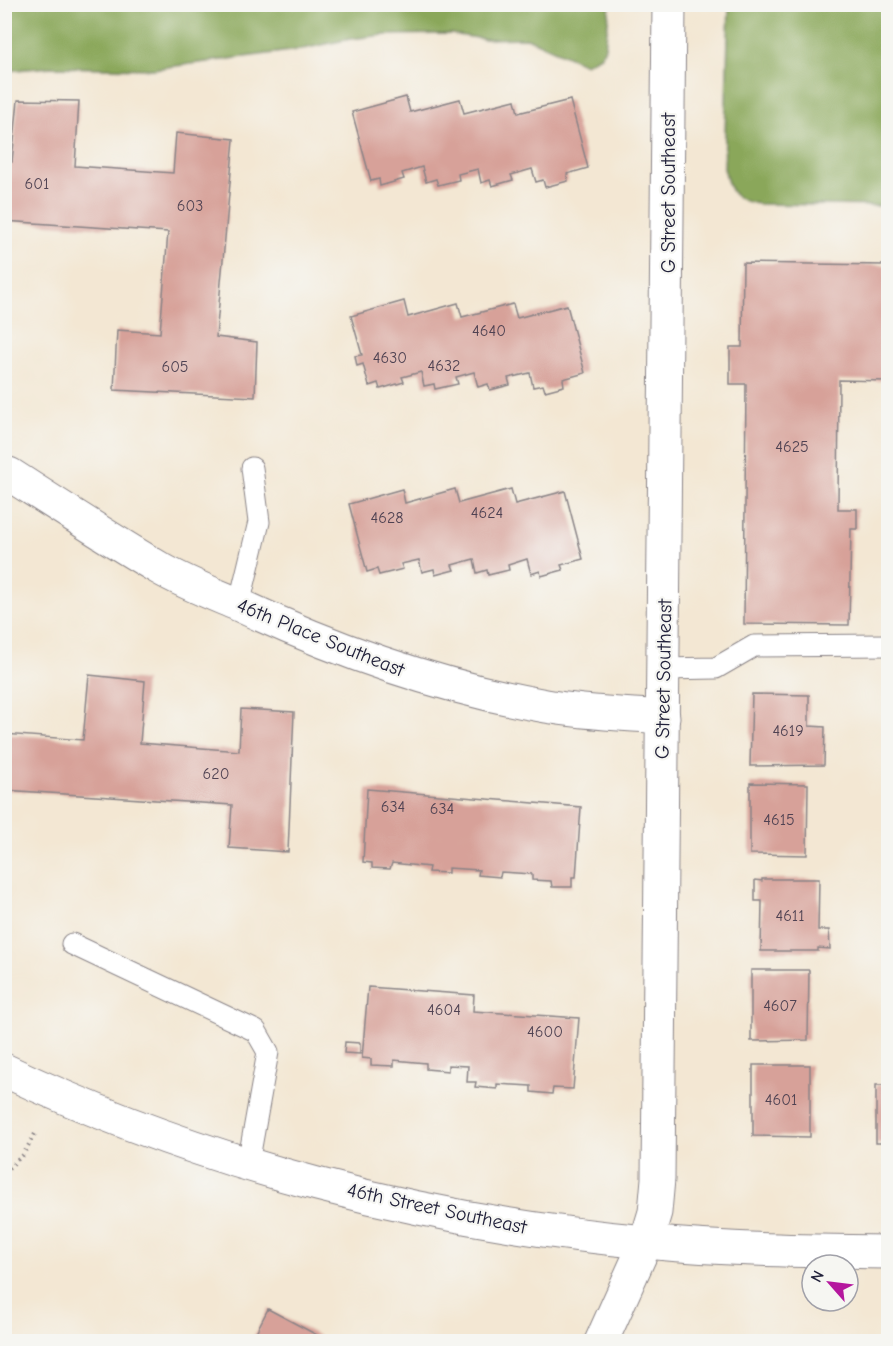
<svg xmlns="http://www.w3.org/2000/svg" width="893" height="1346" font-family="'Comic Neue',sans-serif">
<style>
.forest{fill:#8aa75a;stroke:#56644a;stroke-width:1.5}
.building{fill:#d7a199}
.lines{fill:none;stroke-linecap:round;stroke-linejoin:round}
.lane-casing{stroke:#8a8487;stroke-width:23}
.street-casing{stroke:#8a8487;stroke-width:35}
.path{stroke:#8a8487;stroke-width:4;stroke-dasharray:1.5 4.5;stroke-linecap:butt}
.lane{stroke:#fff;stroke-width:21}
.street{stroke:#fff;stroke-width:33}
.labels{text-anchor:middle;stroke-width:4.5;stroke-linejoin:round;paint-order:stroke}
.number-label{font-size:16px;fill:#4f4252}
.street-label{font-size:20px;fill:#22223b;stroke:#f6f6f2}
</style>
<rect width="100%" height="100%" fill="#f6f6f2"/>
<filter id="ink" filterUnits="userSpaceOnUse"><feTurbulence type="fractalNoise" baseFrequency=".0167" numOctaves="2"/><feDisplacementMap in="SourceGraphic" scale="12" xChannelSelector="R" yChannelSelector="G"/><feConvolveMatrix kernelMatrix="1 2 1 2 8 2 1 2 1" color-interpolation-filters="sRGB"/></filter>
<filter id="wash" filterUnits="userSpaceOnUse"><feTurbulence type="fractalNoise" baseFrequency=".008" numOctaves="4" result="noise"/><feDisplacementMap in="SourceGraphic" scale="24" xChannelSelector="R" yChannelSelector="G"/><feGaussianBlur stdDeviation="1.35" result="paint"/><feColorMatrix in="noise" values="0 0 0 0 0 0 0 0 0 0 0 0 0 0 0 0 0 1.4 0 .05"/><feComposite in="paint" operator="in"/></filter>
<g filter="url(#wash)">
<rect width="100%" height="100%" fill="#f3e7d3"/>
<g class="forest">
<polygon points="5,4 610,4 610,5 605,47 601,56 585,64 527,38 484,39 451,34 384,35 350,39 298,50 153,69 51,67 5,71"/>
<path d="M 729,5 L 888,5 L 888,206 L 758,204 C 732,200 730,193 724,168 Z"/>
</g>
<g id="blocks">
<g class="building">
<polygon points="406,97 410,112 460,99 464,113 515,100 518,113 570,100 588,168 567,174 568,181 545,187 543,180 536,182 532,169 511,175 513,180 492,186 490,180 481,183 478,169 458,174 459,180 438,185 436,179 426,182 422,167 402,173 404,179 380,186 379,179 371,181 352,112"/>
<polygon points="18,100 79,101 75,166 173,173 176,133 234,139 216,337 257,342 255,397 114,390 117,330 160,333 168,232 4,221 4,162 12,162"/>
<polygon points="743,263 886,265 885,352 888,352 888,381 839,380 838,509 857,509 857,529 851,529 849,625 744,624 746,384 730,384 730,347 742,347"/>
<polygon points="404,301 408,317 458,303 462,317 513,304 517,318 567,305 585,373 563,379 564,386 545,391 543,385 533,387 530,373 508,378 510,385 490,390 488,384 478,387 474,372 456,377 458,384 435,389 434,384 424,386 421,372 402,377 404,382 380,389 378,383 369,386 363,364 357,366 355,356 362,355 351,316"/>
<polygon points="402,489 405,503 455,489 459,503 511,489 515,504 565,491 583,559 561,565 563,570 541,576 540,571 531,574 527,559 508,565 509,570 488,575 487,570 477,573 474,559 452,565 454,570 435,575 434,569 422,572 419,560 401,564 403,569 379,575 377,569 367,572 349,504"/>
<polygon points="89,675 145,681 140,743 239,751 241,709 294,712 288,852 229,848 232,805 4,790 4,734 83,740"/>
<polygon points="752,694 809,695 809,726 825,727 824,765 750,766"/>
<polygon points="750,783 808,784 807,855 750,854"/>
<polygon points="367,789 581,807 576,877 572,877 572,887 552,887 551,881 532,880 532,874 501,872 500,877 478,875 479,870 448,868 448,873 428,872 429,867 392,863 390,869 372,868 372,863 363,862"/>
<polygon points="762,879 819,879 818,930 829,930 830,949 818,948 818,951 761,951 762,901 755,901 755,880 762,881"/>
<polygon points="751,970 809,970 808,1040 751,1041"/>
<polygon points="368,987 474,995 473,1011 579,1018 573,1089 553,1088 552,1094 531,1092 531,1086 497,1084 497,1089 475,1087 476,1082 467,1082 468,1066 448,1065 448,1071 426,1069 426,1063 394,1060 394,1066 371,1065 371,1059 362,1058"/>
<polygon points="345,1042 360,1043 360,1054 344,1053"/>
<polygon points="753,1065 810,1065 810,1137 753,1136"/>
<rect x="876" y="1085" width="12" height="58"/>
<polygon points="268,1309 330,1342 251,1342"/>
</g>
</g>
</g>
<g filter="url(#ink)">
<use href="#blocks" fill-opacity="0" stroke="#8a8487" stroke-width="1.5"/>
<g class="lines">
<g class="lane-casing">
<g id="lane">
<polyline points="239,605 259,522 252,468"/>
<polyline points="663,669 716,668 754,646 888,645"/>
<polyline points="72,944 256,1031 268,1052 248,1164"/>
</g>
</g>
<g class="street-casing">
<g id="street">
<path d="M 9,474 C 59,506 108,538 159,568 C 183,582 211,593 237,604 C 335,650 438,687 546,706 C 584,713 624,714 663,717"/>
<path d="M 4,1070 C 204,1165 426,1222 646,1242 C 727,1250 808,1251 888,1252"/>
<polyline points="601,1342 646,1242 655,1212 658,1179 669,4"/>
</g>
</g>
<polyline class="path" points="4,1172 23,1155 36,1132"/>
<use href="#lane" class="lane"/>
<use href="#street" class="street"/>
</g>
</g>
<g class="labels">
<g class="number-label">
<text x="37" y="189">601</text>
<text x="190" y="211">603</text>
<text x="489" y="336">4640</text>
<text x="390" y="363">4630</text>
<text x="444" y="371">4632</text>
<text x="175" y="372">605</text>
<text x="792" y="452">4625</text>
<text x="487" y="518">4624</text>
<text x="387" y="523">4628</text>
<text x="788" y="736">4619</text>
<text x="216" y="779">620</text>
<text x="393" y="812">634</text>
<text x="442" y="814">634</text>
<text x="779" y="825">4615</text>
<text x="790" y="921">4611</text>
<text x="780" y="1011">4607</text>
<text x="444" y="1015">4604</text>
<text x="545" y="1037">4600</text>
<text x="781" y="1105">4601</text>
</g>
<g class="street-label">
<text transform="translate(668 193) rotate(-90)" y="7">G Street Southeast</text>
<text transform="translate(321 637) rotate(22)" y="7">46th Place Southeast</text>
<text transform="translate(663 679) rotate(-89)" y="7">G Street Southeast</text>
<text transform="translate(437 1208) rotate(12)" y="7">46th Street Southeast</text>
</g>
</g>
<rect width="893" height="1346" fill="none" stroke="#f6f6f2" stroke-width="24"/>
<g transform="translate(830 1283) rotate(298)"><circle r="28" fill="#f6f6f2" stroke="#a1a1a9" stroke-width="1.5"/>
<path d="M0-4.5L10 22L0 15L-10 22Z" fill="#b5179e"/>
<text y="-9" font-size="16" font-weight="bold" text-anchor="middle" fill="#22223b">N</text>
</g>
</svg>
